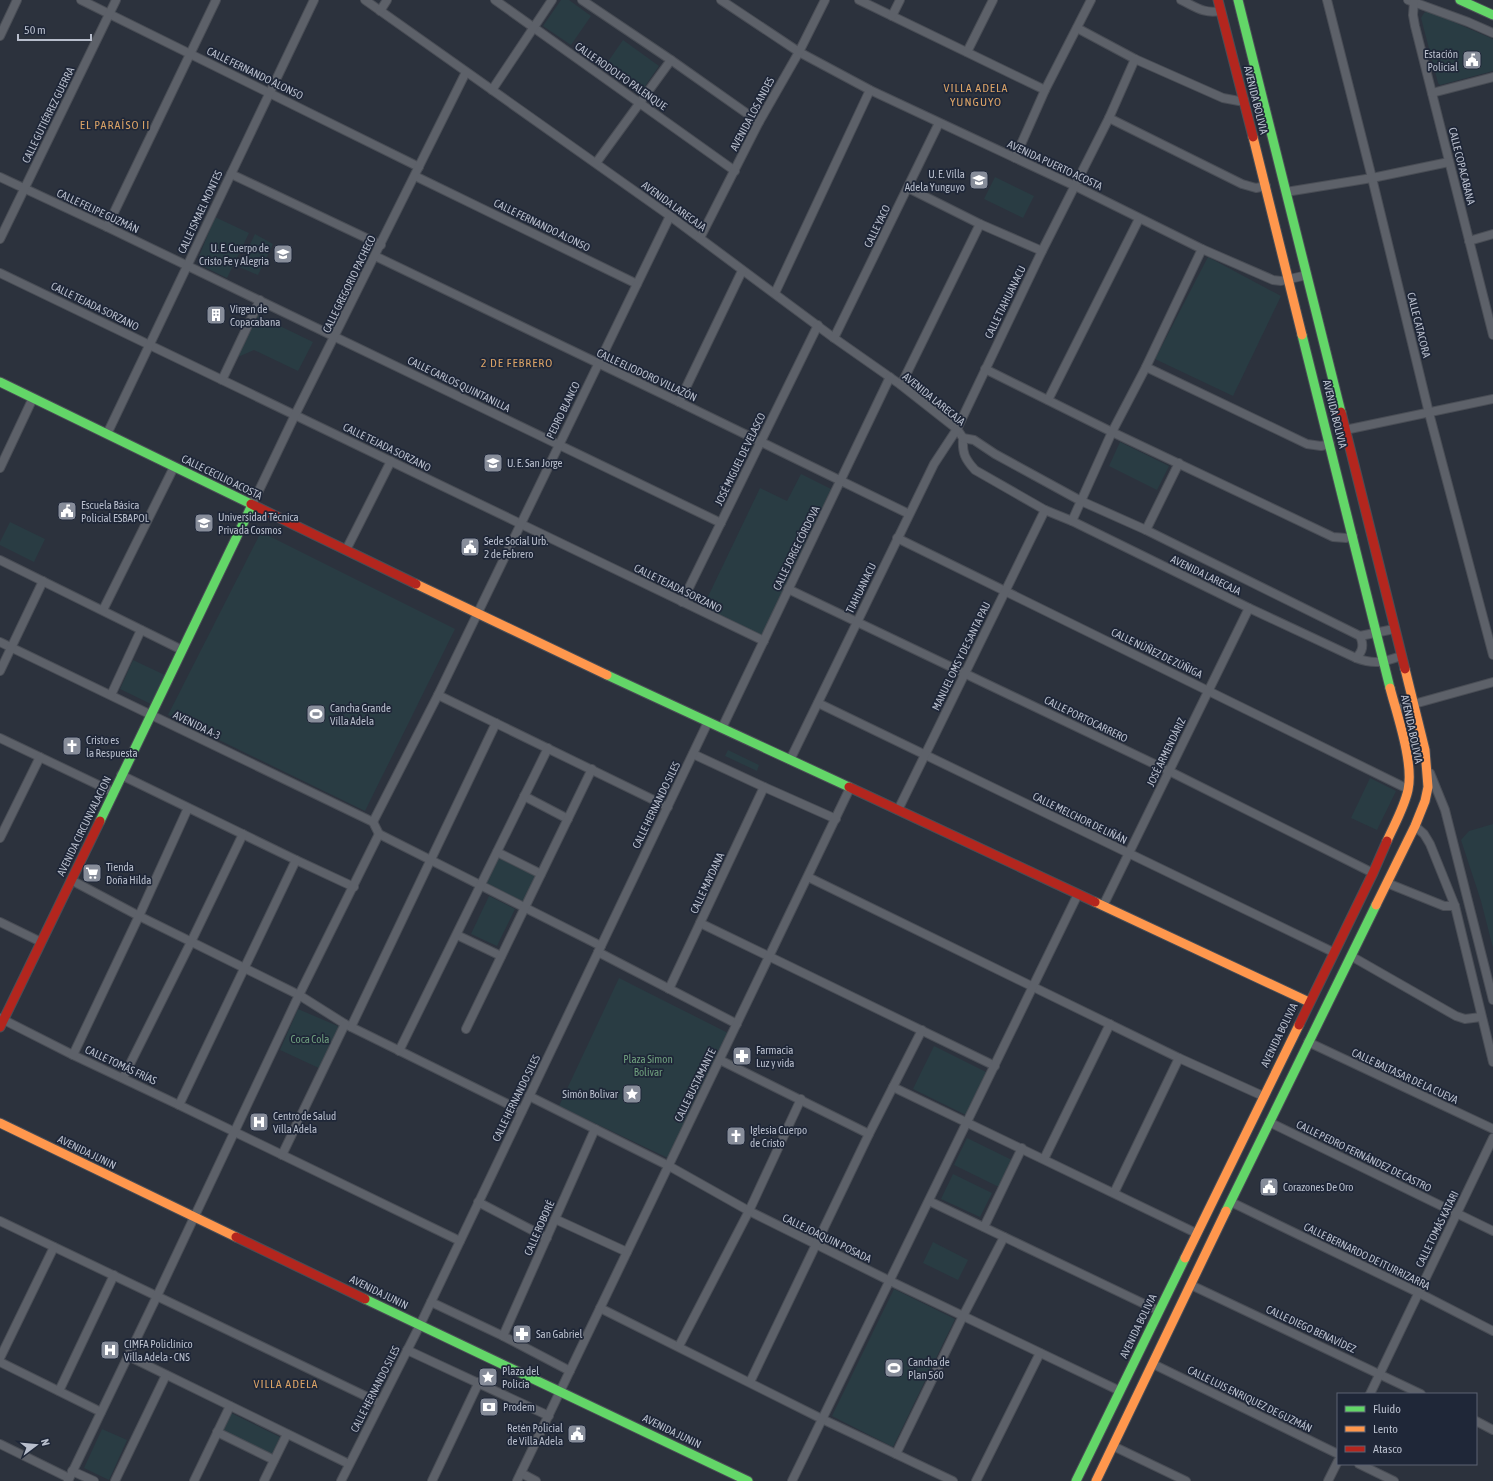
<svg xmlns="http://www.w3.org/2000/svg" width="1493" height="1481" font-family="'Asap Condensed',sans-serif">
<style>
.green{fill:#293c43}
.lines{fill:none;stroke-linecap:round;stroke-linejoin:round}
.street-casing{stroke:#494d55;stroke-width:10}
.fast-casing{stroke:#494d55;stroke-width:11}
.slow-casing{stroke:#494d55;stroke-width:11}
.jam-casing{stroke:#494d55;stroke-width:11}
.street{stroke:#5d6169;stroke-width:8}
.fast{stroke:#63d668;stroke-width:9}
.slow{stroke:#ff974d;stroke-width:9}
.jam{stroke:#b3261e;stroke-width:9}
.labels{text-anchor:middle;stroke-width:3.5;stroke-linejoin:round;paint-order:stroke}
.poi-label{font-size:11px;fill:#b8becc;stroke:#1f2738;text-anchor:start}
.street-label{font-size:11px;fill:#b8becc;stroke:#1f2738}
.park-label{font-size:11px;fill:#6e9e7d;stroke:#1f2738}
.neighbourhood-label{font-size:12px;letter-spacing:1px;fill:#d9a266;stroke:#1f2738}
</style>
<rect width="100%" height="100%" fill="#2c323d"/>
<g class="green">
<polygon points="561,0 569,0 591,16 571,45 543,26"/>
<polygon points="1428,11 1493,39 1493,71 1440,85 1438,83 1421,18 1424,13"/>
<polygon points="623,40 659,66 641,92 605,66"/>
<polygon points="995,177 1034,196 1023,218 984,199"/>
<polygon points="215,217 249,233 227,278 200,265 198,259"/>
<polygon points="255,234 273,244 258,275 239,267"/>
<polygon points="1208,257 1281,296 1233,396 1155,359"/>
<polygon points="257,315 313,342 298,371 254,350 238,357"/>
<polygon points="1120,442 1169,466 1157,490 1109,466"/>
<polygon points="801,474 839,493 769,639 703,607 760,488 787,501"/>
<polygon points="10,522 45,539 34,562 0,545 0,542"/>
<polygon points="261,532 455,629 365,811 168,715"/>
<polygon points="133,660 167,676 155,706 120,689"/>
<polygon points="728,750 759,765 757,771 725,756"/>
<polygon points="1370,778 1396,791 1377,830 1351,818"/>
<polygon points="1493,824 1493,948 1481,901 1461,840 1469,831"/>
<polygon points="498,854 539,875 524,905 483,884"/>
<polygon points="489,896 515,909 497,946 471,934"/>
<polygon points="619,978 734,1036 672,1160 559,1106"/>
<polygon points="298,1009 340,1027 321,1069 280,1050"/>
<polygon points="934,1046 988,1073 968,1116 913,1089"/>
<polygon points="967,1138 1012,1160 999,1187 954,1165"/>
<polygon points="953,1174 992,1193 980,1217 941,1199"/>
<polygon points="933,1242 968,1260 958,1280 923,1263"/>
<polygon points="894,1289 955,1319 893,1447 832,1416"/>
<polygon points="231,1413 280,1437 272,1454 222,1430"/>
<polygon points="102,1429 127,1440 109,1480 84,1468"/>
</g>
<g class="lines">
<g class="street-casing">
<g id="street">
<polyline points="81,0 419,167"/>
<path d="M 365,0 L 670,216 L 834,338 L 901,385 L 957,429 L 963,438 C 962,453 965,459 975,470 L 1045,510 L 1072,521 L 1249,608 L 1356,658 C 1375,665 1383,662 1401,656"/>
<polyline points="495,0 735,171"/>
<polyline points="582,0 671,60 759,122"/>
<polyline points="721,0 799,52 870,90 1075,186 1202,249 1273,280 1281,281 1307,275"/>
<polyline points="859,0 1045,90"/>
<path d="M 1181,0 C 1196,7 1204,14 1220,11"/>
<polyline points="1327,0 1372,178 1429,413 1493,655"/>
<polyline points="1408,0 1468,22 1493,33"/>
<polyline points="1414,2 1413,15 1415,26 1493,335"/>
<polyline points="380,11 387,0"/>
<polyline points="892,16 900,0"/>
<polyline points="1077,28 1135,59 1223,98 1239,101 1244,100"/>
<polyline points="0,36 17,0"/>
<polyline points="967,52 993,0"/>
<polyline points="492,90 552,0"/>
<polyline points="1432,93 1493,77"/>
<polyline points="1109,118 1242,184 1256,188 1266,186"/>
<polyline points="1015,158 1045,90 1091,0"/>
<polyline points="596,163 671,60"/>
<polyline points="231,174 381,245"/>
<polyline points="415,176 637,284"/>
<polyline points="0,177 107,227 721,523"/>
<polyline points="908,188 980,224 1042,251"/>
<polyline points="1286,192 1372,178 1449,162"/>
<polyline points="107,227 216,0"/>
<polyline points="700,238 759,122 799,52 825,0"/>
<polyline points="0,239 116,0"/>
<polyline points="1469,241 1493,234"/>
<polyline points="375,256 679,402 909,514"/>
<polyline points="0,273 764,641"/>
<polyline points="775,293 870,90"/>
<polyline points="834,338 939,123"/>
<polyline points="1146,367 1307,444 1321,446 1330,444"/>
<polyline points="985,369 1112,432 1333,537 1346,538 1353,536"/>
<polyline points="222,380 260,300"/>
<polyline points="901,385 980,224"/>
<polyline points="1048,400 1139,219"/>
<polyline points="679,402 742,271"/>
<polyline points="1345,430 1493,399"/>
<polyline points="107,434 314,0"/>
<polyline points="963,438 974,440 995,454 1081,501 1146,530 1360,636 1394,629"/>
<polyline points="0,468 33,398"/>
<polyline points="252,505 295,415 466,72"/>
<polyline points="1072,521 1112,432 1146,367 1202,249"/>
<polyline points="1146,530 1179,463"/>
<polyline points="897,538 1408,789"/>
<polyline points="346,550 391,461"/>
<polyline points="0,560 182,650"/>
<polyline points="788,589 1169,771 1373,873"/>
<polyline points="682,602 818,325"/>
<polyline points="103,610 174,467"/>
<polyline points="0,642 373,822 379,834"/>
<path d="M 1356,658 C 1363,651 1364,645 1360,636"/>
<polyline points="0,671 43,581"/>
<polyline points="111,695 141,630"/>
<polyline points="438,695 668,807"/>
<polyline points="818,703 1333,952"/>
<polyline points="1396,709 1493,682"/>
<polyline points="722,728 890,377"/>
<polyline points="0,738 113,792"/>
<polyline points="693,754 764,787 836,819"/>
<polyline points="790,760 934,464 957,429 1042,251 1109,118 1135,59"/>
<polyline points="1430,773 1445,810 1493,1000"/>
<polyline points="121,775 296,860 354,887"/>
<polyline points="524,796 568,819"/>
<polyline points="898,810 1045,510"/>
<polyline points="373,822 438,695 670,216"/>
<polyline points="1415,826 1424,834 1430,844 1455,906 1493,1062"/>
<polyline points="379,834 601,946"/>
<polyline points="0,838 40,757"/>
<polyline points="497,852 541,874"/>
<polyline points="808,877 1179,1058 1263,1096"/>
<polyline points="71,880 139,916 299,995 345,1024 522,1111"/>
<polyline points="1387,883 1444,906 1455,906"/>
<polyline points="1103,906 1249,608"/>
<polyline points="0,922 41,942"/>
<polyline points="700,923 995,1066"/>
<polyline points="457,935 501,956"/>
<polyline points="598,952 737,1024"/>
<polyline points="1351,956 1456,1016 1465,1019 1481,1017"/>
<polyline points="669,989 764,787"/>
<polyline points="0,1018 73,1055 179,1105 460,1241"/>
<polyline points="351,1027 496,723"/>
<polyline points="466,1029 592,769"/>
<polyline points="1308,1042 1493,1129"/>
<polyline points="399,1051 548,748"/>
<polyline points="73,1055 139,916 188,808"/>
<polyline points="720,1060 869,1134"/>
<polyline points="123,1078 191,942 243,834"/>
<polyline points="893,1087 1196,1233"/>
<polyline points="529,1096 669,1166 749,1211 890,1281 1120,1391"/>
<polyline points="179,1105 296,860"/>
<polyline points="1269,1122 1493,1231"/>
<polyline points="282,1155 345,1024"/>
<polyline points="1044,1159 1110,1024"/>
<polyline points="1114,1193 1179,1058"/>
<polyline points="929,1201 1159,1311"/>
<polyline points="478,1202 547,1238"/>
<polyline points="1231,1202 1419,1293 1493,1331"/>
<polyline points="555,1219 627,1252"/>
<polyline points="0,1221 380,1403"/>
<polyline points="984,1227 1022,1148"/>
<polyline points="1191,1285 1421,1394"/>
<polyline points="431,1302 503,1336 570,1371"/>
<polyline points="600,1308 822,1419 953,1481"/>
<polyline points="503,1336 595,1129"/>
<polyline points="679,1346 749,1211 801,1099"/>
<polyline points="407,1350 549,1416"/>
<polyline points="128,1356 349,1464"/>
<polyline points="0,1358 54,1247"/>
<polyline points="0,1362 101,1412"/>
<polyline points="1153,1364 1338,1454"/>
<polyline points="750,1382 869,1134 922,1030"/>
<polyline points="59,1391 114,1275"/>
<polyline points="1370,1394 1493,1138"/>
<polyline points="1476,1421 1493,1430"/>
<polyline points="217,1432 274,1460"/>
<polyline points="0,1444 69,1478"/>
<polyline points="1113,1446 1186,1481"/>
<polyline points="896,1454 963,1316 1004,1237"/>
<polyline points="1359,1464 1394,1481"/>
<polyline points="72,1471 94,1481"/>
<polyline points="521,1473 536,1481"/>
<polyline points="68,1481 157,1296 299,995 379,834"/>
<polyline points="115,1481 166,1375"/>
<polyline points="194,1481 230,1406"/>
<polyline points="264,1481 287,1434"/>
<polyline points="341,1481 420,1325 708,722"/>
<polyline points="432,1481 479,1382"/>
<polyline points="517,1481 850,788"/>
<polyline points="792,1481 1078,894"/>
<polyline points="976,1481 1040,1353"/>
<polyline points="1328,1481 1338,1461"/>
</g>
</g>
<g class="fast-casing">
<g id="fast">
<polyline points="1238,0 1341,412"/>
<polyline points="1460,0 1493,15"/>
<polyline points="1302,335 1390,688"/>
<polyline points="0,382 251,504"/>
<polyline points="607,675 849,787"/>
<polyline points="100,821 252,505"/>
<polyline points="1226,1211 1376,905"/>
<polyline points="365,1299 748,1481"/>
<polyline points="1076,1481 1185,1258"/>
</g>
</g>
<g class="slow-casing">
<g id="slow">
<polyline points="1253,137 1302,335"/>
<polyline points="416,584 607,675"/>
<path d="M 1387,841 C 1394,825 1404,808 1408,790 C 1414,763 1397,715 1390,688"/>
<polyline points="1095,902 1309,1002"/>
<polyline points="1376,905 1415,826 1425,801 1428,787 1425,750 1405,669"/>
<polyline points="0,1123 236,1237"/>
<polyline points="1185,1258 1299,1025"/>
<polyline points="1096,1481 1226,1211"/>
</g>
</g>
<g class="jam-casing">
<g id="jam">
<polyline points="1218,0 1253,137"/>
<polyline points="1341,412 1405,669"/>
<polyline points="251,504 416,584"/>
<polyline points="849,787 1095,902"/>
<polyline points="1299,1025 1373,873 1387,841"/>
<polyline points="0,1027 100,821"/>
<polyline points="236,1237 365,1299"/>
</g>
</g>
<use href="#street" class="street"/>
<use href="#fast" class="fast"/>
<use href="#slow" class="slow"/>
<use href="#jam" class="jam"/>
</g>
<defs>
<g id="civic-square" transform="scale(1)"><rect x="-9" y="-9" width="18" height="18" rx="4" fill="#878d9a" stroke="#1f2738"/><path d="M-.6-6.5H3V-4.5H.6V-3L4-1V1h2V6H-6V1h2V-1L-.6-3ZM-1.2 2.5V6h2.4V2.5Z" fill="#fff"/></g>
<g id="school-square" transform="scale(1)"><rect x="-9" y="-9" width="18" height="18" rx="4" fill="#878d9a" stroke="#1f2738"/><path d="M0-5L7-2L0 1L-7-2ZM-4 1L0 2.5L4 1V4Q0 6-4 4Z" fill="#fff"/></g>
<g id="building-square" transform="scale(1)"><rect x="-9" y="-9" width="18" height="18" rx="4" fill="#878d9a" stroke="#1f2738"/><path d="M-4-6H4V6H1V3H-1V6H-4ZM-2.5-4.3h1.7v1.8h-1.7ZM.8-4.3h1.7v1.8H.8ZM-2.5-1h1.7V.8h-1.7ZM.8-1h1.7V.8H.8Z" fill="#fff"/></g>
<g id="university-square" transform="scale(1)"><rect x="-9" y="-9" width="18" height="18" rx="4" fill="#878d9a" stroke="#1f2738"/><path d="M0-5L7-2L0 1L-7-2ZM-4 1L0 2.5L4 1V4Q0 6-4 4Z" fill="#fff"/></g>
<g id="stadium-square" transform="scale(1)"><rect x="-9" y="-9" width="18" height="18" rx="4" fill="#878d9a" stroke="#1f2738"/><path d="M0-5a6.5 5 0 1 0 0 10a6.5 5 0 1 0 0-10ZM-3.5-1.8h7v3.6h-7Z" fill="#fff"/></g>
<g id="church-square" transform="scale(1)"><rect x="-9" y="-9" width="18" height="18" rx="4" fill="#878d9a" stroke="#1f2738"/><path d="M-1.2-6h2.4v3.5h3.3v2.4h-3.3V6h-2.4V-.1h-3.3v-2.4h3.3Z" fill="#fff"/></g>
<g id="supermarket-square" transform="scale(1)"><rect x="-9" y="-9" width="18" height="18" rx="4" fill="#878d9a" stroke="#1f2738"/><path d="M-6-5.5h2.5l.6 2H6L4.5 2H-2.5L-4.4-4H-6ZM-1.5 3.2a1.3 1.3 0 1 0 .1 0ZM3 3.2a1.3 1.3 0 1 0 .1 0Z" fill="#fff"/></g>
<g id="pharmacy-square" transform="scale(1)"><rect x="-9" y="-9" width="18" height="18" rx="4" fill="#878d9a" stroke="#1f2738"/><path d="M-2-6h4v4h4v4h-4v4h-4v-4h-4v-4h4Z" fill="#fff"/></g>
<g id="sight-square" transform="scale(1)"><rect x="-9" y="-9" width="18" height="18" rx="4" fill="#878d9a" stroke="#1f2738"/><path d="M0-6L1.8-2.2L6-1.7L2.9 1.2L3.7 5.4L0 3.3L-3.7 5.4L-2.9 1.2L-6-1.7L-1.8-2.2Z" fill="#fff"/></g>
<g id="hospital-square" transform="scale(1)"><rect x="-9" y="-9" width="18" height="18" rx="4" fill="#878d9a" stroke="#1f2738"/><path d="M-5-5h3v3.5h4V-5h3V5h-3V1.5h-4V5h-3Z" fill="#fff"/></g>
<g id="bank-square" transform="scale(1)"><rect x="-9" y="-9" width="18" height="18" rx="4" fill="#878d9a" stroke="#1f2738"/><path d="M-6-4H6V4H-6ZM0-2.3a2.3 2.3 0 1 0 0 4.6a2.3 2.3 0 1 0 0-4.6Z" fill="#fff"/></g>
</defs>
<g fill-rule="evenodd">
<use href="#civic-square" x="1472" y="60"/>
<use href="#school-square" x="979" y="180"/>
<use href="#school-square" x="283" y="254"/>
<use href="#building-square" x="216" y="315"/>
<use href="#school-square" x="493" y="463"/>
<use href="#civic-square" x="67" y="511"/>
<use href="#university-square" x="204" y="523"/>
<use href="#civic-square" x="470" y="547"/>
<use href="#stadium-square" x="316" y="714"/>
<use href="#church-square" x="72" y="746"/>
<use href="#supermarket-square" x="92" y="873"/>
<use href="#pharmacy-square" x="742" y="1056"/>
<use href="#sight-square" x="632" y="1094"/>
<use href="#hospital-square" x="259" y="1122"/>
<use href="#church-square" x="736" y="1136"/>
<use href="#civic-square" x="1269" y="1187"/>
<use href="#pharmacy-square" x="522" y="1334"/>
<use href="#hospital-square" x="110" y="1350"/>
<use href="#stadium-square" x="894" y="1368"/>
<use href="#sight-square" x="488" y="1377"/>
<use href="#bank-square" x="489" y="1407"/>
<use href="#civic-square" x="577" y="1434"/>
</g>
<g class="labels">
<g class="poi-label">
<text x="1458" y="58" text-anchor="end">Estación<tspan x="1458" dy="13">Policial</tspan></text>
<text x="965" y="178" text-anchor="end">U. E. Villa<tspan x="965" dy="13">Adela Yunguyo</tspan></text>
<text x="269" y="252" text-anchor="end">U. E. Cuerpo de<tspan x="269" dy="13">Cristo Fe y Alegria</tspan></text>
<text x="230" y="313">Virgen de<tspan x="230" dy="13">Copacabana</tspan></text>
<text x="507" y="467">U. E. San Jorge</text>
<text x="81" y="509">Escuela Básica<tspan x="81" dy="13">Policial ESBAPOL</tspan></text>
<text x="218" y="521">Universidad Técnica<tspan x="218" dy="13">Privada Cosmos</tspan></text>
<text x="484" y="545">Sede Social Urb.<tspan x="484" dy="13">2 de Febrero</tspan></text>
<text x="330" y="712">Cancha Grande<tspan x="330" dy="13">Villa Adela</tspan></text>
<text x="86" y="744">Cristo es<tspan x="86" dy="13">la Respuesta</tspan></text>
<text x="106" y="871">Tienda<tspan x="106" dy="13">Doña Hilda</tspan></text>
<text x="756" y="1054">Farmacia<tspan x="756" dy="13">Luz y vida</tspan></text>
<text x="618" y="1098" text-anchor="end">Simón Bolivar</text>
<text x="273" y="1120">Centro de Salud<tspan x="273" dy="13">Villa Adela</tspan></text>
<text x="750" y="1134">Iglesia Cuerpo<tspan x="750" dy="13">de Cristo</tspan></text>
<text x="1283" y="1191">Corazones De Oro</text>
<text x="536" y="1338">San Gabriel</text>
<text x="124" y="1348">CIMFA Policlínico<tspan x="124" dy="13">Villa Adela - CNS</tspan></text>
<text x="908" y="1366">Cancha de<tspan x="908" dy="13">Plan 560</tspan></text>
<text x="502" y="1375">Plaza del<tspan x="502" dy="13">Policía</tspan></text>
<text x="503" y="1411">Prodem</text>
<text x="563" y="1432" text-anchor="end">Retén Policial<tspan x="563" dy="13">de Villa Adela</tspan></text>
</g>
<g class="street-label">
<text transform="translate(255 73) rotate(26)" y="4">CALLE FERNANDO ALONSO</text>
<text transform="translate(621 76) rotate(35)" y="4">CALLE RODOLFO PALENQUE</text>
<text transform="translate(1256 100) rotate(76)" y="4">AVENIDA BOLIVIA</text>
<text transform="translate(752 114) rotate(-62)" y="4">AVENIDA LOS ANDES</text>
<text transform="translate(48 115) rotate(-64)" y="4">CALLE GUTIÉRREZ GUERRA</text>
<text transform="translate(1055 165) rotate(25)" y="4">AVENIDA PUERTO ACOSTA</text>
<text transform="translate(1462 166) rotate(76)" y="4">CALLE COPACABANA</text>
<text transform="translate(674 206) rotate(36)" y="4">AVENIDA LARECAJA</text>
<text transform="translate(98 211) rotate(25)" y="4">CALLE FELIPE GUZMÁN</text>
<text transform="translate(200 212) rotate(-65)" y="4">CALLE ISMAEL MONTES</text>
<text transform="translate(542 225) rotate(26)" y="4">CALLE FERNANDO ALONSO</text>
<text transform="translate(877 226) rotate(-64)" y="4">CALLE YACO</text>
<text transform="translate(349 284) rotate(-64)" y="4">CALLE GREGORIO PACHECO</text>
<text transform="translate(1005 302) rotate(-64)" y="4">CALLE TIAHUANACU</text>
<text transform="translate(95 306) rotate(26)" y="4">CALLE TEJADA SORZANO</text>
<text transform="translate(1419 325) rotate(76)" y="4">CALLE CATACORA</text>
<text transform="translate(647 375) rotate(25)" y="4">CALLE ELIODORO VILLAZÓN</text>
<text transform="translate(459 384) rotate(26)" y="4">CALLE CARLOS QUINTANILLA</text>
<text transform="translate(934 399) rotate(39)" y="4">AVENIDA LARECAJA</text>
<text transform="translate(563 410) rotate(-64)" y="4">PEDRO BLANCO</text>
<text transform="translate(1335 414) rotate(76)" y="4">AVENIDA BOLIVIA</text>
<text transform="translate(387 447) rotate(26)" y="4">CALLE TEJADA SORZANO</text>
<text transform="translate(740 459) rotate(-64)" y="4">JOSÉ MIGUEL DE VELASCO</text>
<text transform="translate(222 477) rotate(26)" y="4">CALLE CECILIO ACOSTA</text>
<text transform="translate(796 548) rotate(-64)" y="4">CALLE JORGE CÓRDOVA</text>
<text transform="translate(1206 575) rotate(26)" y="4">AVENIDA LARECAJA</text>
<text transform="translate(678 588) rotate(26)" y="4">CALLE TEJADA SORZANO</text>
<text transform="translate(861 588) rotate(-64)" y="4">TIAHUANACU</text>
<text transform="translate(1157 653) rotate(26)" y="4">CALLE NÚÑEZ DE ZÚÑIGA</text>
<text transform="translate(961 656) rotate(-64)" y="4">MANUEL OMS Y DE SANTA PAU</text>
<text transform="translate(1086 719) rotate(26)" y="4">CALLE PORTOCARRERO</text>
<text transform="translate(197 725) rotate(26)" y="4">AVENIDA A-3</text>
<text transform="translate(1412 729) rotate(78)" y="4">AVENIDA BOLIVIA</text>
<text transform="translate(1166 752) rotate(-64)" y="4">JOSÉ ARMENDÁRIZ</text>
<text transform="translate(656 805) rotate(-64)" y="4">CALLE HERNANDO SILES</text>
<text transform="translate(1080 818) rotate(26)" y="4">CALLE MELCHOR DE LIÑÁN</text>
<text transform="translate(84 826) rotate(-64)" y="4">AVENIDA CIRCUNVALACION</text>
<text transform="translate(707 883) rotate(-65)" y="4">CALLE MAYDANA</text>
<text transform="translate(1279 1035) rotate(-64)" y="4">AVENIDA BOLIVIA</text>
<text transform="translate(121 1065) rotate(25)" y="4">CALLE TOMÁS FRÍAS</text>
<text transform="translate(1405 1076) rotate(25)" y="4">CALLE BALTASAR DE LA CUEVA</text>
<text transform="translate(695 1085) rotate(-64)" y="4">CALLE BUSTAMANTE</text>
<text transform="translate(516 1098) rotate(-64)" y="4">CALLE HERNANDO SILES</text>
<text transform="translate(87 1152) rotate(26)" y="4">AVENIDA JUNIN</text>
<text transform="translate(1364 1156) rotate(26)" y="4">CALLE PEDRO FERNÁNDEZ DE CASTRO</text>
<text transform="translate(539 1228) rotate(-66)" y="4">CALLE ROBORÉ</text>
<text transform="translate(1437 1229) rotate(-64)" y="4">CALLE TOMÁS KATARI</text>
<text transform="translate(827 1238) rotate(26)" y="4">CALLE JOAQUIN POSADA</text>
<text transform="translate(1367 1256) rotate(26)" y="4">CALLE BERNARDO DE ITURRIZARRA</text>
<text transform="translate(379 1292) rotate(26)" y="4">AVENIDA JUNIN</text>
<text transform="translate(1138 1326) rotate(-64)" y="4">AVENIDA BOLIVIA</text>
<text transform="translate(1311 1329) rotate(25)" y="4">CALLE DIEGO BENAVÍDEZ</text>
<text transform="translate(375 1389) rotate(-63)" y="4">CALLE HERNANDO SILES</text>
<text transform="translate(1250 1399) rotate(26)" y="4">CALLE LUIS ENRIQUEZ DE GUZMÁN</text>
<text transform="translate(672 1431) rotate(26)" y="4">AVENIDA JUNIN</text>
</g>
<g class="park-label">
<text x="310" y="1043">Coca Cola</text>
<text x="648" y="1063">Plaza Simon<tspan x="648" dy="13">Bolivar</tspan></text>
</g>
<g class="neighbourhood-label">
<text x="976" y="92">VILLA ADELA<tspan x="976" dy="14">YUNGUYO</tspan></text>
<text x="115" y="129">EL PARAÍSO II</text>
<text x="517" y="367">2 DE FEBRERO</text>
<text x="286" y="1388">VILLA ADELA</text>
</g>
</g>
<rect x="1337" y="1393" width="140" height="72" fill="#1f2738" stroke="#5c6373"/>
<rect x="1345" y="1406" width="20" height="6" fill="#63d668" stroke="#5c6373"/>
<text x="1373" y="1413" font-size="12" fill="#b8becc">Fluido</text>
<rect x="1345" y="1426" width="20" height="6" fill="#ff974d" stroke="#5c6373"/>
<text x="1373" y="1433" font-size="12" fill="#b8becc">Lento</text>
<rect x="1345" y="1446" width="20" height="6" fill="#b3261e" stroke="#5c6373"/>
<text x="1373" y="1453" font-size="12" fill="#b8becc">Atasco</text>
<g transform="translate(36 1445) rotate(74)" stroke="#1f2738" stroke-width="3" paint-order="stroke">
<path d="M0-3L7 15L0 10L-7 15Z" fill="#b8becc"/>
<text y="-6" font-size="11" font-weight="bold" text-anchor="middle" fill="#b8becc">N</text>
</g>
<path d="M18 34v6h73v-6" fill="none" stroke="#b8becc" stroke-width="2"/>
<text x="24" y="34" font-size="12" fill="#b8becc" stroke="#1f2738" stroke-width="3" paint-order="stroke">50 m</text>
</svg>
